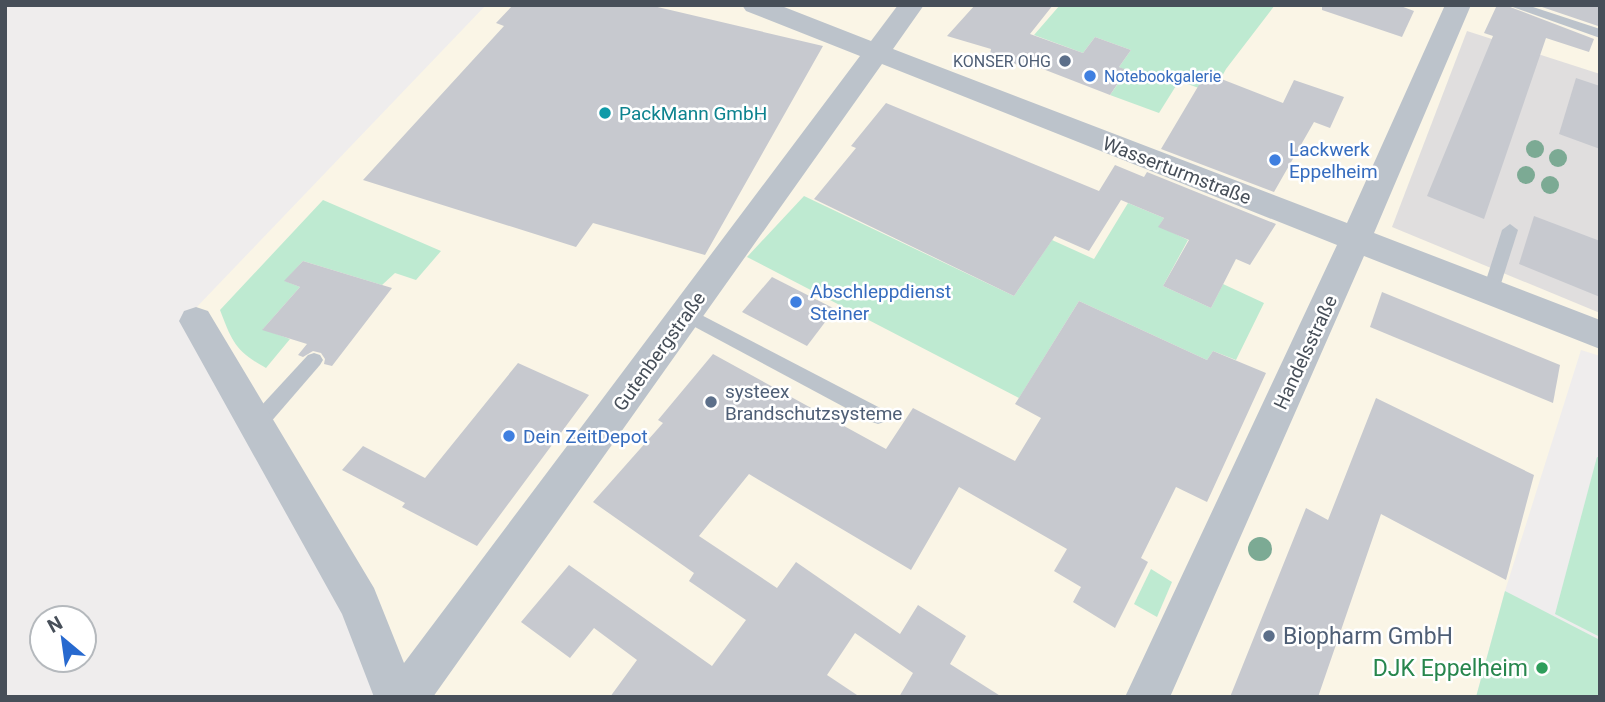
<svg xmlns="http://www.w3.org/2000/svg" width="1605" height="702" font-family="Roboto,sans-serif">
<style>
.commercial{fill:#faf5e6}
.education{fill:#e0dede}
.green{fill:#beead1}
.building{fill:#c7c9cf}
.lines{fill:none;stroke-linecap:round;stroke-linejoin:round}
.service{fill:#bcc3cb;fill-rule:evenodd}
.minor{fill:#bcc3cb;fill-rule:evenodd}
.tree{fill:#7caa94}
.service-dot{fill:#5c6f8a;stroke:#fff;stroke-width:2.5}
.shop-dot{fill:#3f7fe0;stroke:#fff;stroke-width:2.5}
.culture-dot{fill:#0f9aa8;stroke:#fff;stroke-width:2.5}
.leisure-dot{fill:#2e9e5b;stroke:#fff;stroke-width:2.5}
.labels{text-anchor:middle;stroke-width:5;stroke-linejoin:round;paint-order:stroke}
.far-service-label{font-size:16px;fill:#4e5e75;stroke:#fff;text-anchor:end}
.far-shop-label{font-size:16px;fill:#366cbe;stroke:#fff;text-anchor:start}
.culture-label{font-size:19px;fill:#0d838f;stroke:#fff;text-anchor:start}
.shop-label{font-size:19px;fill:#366cbe;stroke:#fff;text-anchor:start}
.street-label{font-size:19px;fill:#474f59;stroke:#fff}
.service-label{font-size:19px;fill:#4e5e75;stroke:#fff;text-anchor:start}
.near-service-label{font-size:23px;fill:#4e5e75;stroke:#fff;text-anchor:start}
.near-leisure-label{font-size:23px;fill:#27864d;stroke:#fff;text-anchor:end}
</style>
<rect width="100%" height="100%" fill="#efeded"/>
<polygon class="commercial" points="486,5 1600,5 1600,356 1581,350 1505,591 1476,697 375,697 353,624 192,312"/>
<polygon class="education" points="1467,31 1600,74 1600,313 1392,227"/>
<g class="green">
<polygon points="1060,5 1275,5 1226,69 1213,93 1179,81 1159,113 1110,95 1127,71 1119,67 1131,50 1095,37 1083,53 1034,35"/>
<polygon points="804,196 1014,296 1052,240 1094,259 1128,203 1164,218 1159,226 1188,240 1163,286 1211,308 1223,284 1264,303 1236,360 1213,351 1207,360 1079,301 1019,398 747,257"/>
<path d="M 323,200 L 441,251 L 416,280 L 395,273 L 382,285 L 303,261 L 285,281 L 300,287 L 263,329 L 290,339 L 266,368 C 235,351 232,341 220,310 Z"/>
<polygon points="1597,457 1600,458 1600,637 1555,614"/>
<polygon points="1151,569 1172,582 1157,617 1134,604"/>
<polygon points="1505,591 1600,640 1600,697 1476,697"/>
</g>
<g class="building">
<polygon points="513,5 649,5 823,46 705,255 593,223 576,247 363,180 504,26 496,23"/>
<polygon points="975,5 1053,5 1030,34 1083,53 1095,37 1131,50 1119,67 1127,70 1110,95 1030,64 1026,68 990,54 991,49 947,36"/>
<polygon points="1322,5 1398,5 1414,11 1402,37 1322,10"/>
<polygon points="1497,5 1505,5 1594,39 1589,52 1546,38 1484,219 1427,196 1493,36 1484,33"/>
<polygon points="1536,5 1600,5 1600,21 1598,26"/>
<polygon points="1206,73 1283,103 1294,80 1344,97 1330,128 1314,122 1274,192 1161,149"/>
<polygon points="1576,78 1600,86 1600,149 1559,134"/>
<polygon points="886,103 1099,191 1115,165 1144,177 1147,172 1276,224 1250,265 1236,259 1211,308 1163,286 1189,240 1158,227 1164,218 1121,200 1089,251 1055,236 1014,296 814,199 856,148 851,146"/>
<polygon points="1534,216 1600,241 1600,297 1519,264"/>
<polygon points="303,261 392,288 332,366 324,364 325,359 321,353 313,351 303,357 298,355 307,344 262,330 300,287 284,281"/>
<polygon points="772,277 835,309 807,346 742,312"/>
<polygon points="1382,292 1560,365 1553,403 1370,327"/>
<polygon points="1079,301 1207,360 1213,351 1266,373 1207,502 1176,487 1141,558 1148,562 1115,628 1073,602 1081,587 1054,571 1067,549 959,487 911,570 749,474 699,536 777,588 796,562 900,634 918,605 966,636 950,664 1002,697 899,697 913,673 855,633 827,675 860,697 610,697 637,660 594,628 570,658 521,622 569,565 712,666 746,620 689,581 694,573 593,502 663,423 658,420 713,354 886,449 913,408 1015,461 1041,418 1015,404"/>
<polygon points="518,363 589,395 477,546 402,507 405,503 342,470 363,446 425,478"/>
<polygon points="1376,398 1534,475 1506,580 1381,514 1318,697 1230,697 1306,508 1328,520"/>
</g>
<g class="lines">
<g class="service">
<polygon points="1507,5 1527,5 1600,29 1600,38"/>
<polygon points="1510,224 1518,230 1498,293 1496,298 1484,298 1482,293 1502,230"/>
<polygon points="686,307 884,410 887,416 884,422 878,424 872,422 680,319 677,314 680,309"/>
<polygon points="314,353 320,355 323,360 320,365 263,431 256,433 249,431 247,425 249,419 308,355"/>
</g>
<polygon class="minor" points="742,5 779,5 871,41 898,5 924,5 893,49 1347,223 1445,5 1471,5 1374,233 1600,320 1600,349 1364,256 1170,697 1125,697 1337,245 882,64 433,697 374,697 342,614 179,321 184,311 196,307 208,311 374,588 404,663 860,56 746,11"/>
</g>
<g class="tree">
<circle cx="1535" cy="149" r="9"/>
<circle cx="1558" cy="158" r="9"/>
<circle cx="1526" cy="175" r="9"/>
<circle cx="1550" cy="185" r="9"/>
<circle cx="1260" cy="549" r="12"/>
</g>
<g class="service-dot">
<circle cx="1065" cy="61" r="7"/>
<circle cx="711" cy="402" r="7"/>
<circle cx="1269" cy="636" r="7"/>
</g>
<g class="shop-dot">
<circle cx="1090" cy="76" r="7"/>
<circle cx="1275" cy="160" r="7"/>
<circle cx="796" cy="302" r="7"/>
<circle cx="509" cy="436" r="7"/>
</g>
<circle class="culture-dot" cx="605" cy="113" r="7"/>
<circle class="leisure-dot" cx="1542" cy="668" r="7"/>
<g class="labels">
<g class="far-service-label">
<text x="1051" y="67">KONSER OHG</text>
</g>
<g class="far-shop-label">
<text x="1104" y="82">Notebookgalerie</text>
</g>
<g class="culture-label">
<text x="619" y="120">PackMann GmbH</text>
</g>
<g class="shop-label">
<text x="1289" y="156">Lackwerk<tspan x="1289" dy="22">Eppelheim</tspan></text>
<text x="810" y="298">Abschleppdienst<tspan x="810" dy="22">Steiner</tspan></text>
<text x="523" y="443">Dein ZeitDepot</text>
</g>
<g class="street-label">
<text transform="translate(1177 170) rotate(21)" y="7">Wasserturmstraße</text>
<text transform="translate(659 351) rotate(-54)" y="7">Gutenbergstraße</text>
<text transform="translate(1305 352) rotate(-65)" y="7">Handelsstraße</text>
</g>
<g class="service-label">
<text x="725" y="398">systeex<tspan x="725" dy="22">Brandschutzsysteme</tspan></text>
</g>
<g class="near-service-label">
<text x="1283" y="644">Biopharm GmbH</text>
</g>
<g class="near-leisure-label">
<text x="1528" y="676">DJK Eppelheim</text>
</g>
</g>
<rect width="1605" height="702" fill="none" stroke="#474f59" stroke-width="14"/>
<g transform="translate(63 639) rotate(331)"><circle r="33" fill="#ffffff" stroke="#b5b9bd" stroke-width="2"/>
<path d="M0-5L12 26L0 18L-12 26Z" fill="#2769cf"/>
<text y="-10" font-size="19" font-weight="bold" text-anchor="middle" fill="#474f59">N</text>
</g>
</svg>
